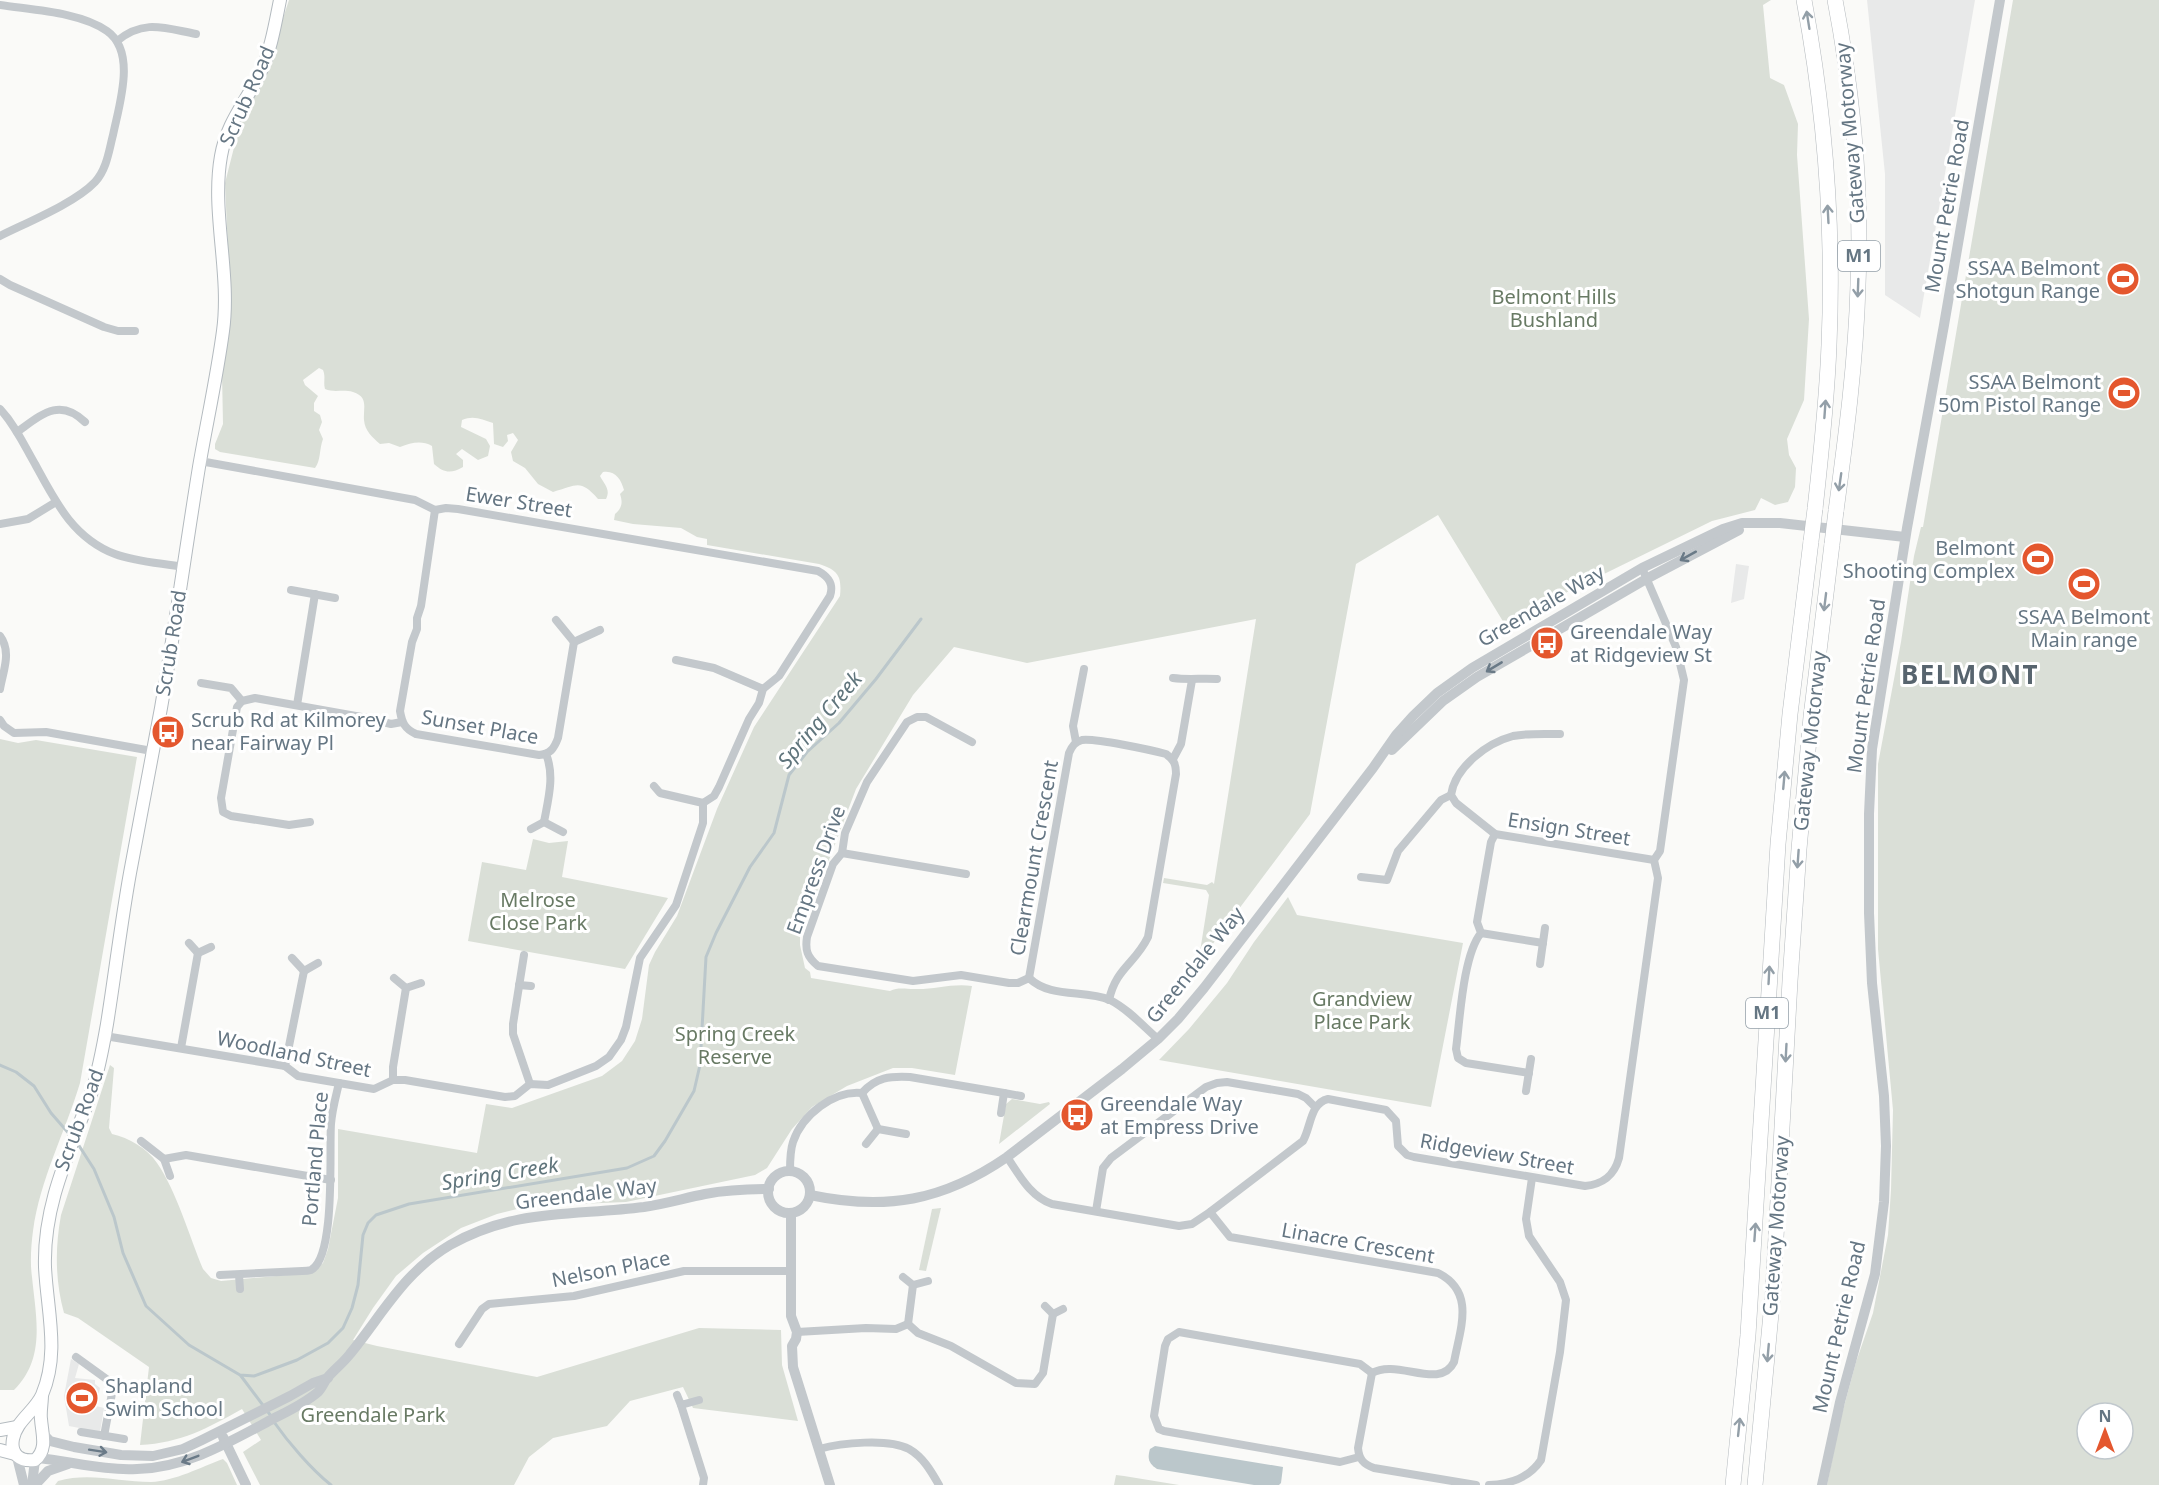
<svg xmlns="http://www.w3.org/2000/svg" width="2159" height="1485" font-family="'Noto Sans',sans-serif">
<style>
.built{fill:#e8e9e9}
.green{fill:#dadfd7;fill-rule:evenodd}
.water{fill:#bbc7cb}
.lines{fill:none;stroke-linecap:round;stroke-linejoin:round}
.stream{stroke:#bbc7cb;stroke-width:3}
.secondary-casing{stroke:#b3babf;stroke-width:14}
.motorway-casing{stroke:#b4b9bd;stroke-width:16}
.minor{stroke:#c3c8cc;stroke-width:8}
.tertiary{stroke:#c3c8cc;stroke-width:10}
.secondary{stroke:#fff;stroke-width:12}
.motorway{stroke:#fff;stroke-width:15}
.motorway-bridge-casing{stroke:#b4b9bd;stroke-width:16;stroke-linecap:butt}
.motorway-bridge{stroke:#fff;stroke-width:15}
.oneway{stroke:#939fa8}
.oneway2{stroke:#6a7a87}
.labels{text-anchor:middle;stroke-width:6;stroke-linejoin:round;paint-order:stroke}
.shield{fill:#fff;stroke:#939fa8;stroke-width:1.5}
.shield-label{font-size:18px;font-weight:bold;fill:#657683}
.street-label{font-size:20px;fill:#657683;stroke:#fff}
.poi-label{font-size:20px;fill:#657683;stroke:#fff;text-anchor:start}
.park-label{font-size:20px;fill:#687a64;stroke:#fff}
.water-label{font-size:21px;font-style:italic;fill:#60757c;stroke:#fff}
.district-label{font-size:26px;font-weight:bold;letter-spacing:1.5px;fill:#57646e;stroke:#fff}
</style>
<rect width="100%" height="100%" fill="#fafaf8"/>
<g class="built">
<polygon points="1867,0 1975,0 1920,318 1885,295 1885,174"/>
<polygon points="1736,564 1749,566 1744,599 1731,603"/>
<polygon points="71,1359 79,1364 75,1378 95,1380 95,1384 100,1388 96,1406 104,1408 100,1432 69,1426 64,1396"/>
</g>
<g class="green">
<path d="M 289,0 L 1771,0 L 1763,5 L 1770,78 L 1784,85 L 1798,124 L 1797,155 L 1809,319 L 1804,400 L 1787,439 L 1789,455 L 1796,468 L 1795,487 L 1788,502 L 1775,505 L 1761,498 L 1755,510 L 1712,521 L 1504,623 L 1438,515 L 1356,564 L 1310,814 L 1203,957 L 1203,954 L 1199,958 L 1209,895 L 1206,890 L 1163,883 L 1164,878 L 1207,885 L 1212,882 L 1214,884 L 1256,619 L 1027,663 L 954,647 L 913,695 L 856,789 L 800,936 L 800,945 L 805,968 L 810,972 L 811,978 L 890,991 C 898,987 905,989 914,989 C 933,990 952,983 972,986 L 955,1075 L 912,1068 L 893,1068 L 847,1086 L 812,1107 L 792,1129 L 767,1168 L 755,1175 L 626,1202 L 529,1206 L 497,1214 L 461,1228 L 423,1253 L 396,1276 L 373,1308 L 353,1340 L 377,1346 L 537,1377 L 699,1328 L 781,1330 L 782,1365 L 798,1421 L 693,1408 L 683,1387 L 630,1401 L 607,1426 L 553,1438 L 529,1457 L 514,1485 L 260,1485 L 243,1452 L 261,1440 L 242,1409 C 208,1428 181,1443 140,1445 L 149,1367 L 78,1318 L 64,1313 C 55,1280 55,1248 61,1215 L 110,1065 L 114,1068 L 109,1128 L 112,1134 C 129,1138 147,1148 157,1163 C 176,1190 190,1238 203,1269 L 211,1278 L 221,1281 L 310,1273 L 323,1263 L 328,1249 L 338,1198 L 338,1129 L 477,1153 L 486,1104 L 512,1108 L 602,1076 L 622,1061 L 635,1041 L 642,1019 L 649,965 L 655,952 L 677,916 L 717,809 L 754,727 L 840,596 C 842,576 838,570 819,564 L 707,545 L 707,539 L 697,537 L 681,528 L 633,524 L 614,520 L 615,514 C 622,508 623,503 620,494 L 624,490 C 621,479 615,470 603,472 L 600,476 C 604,484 611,489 606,499 L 598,499 C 580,479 578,485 553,492 L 538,484 L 525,468 L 513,461 L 511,452 L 518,440 L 513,433 L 507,435 L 508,441 L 503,447 L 494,444 L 493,423 C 482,419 473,415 462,420 L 461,427 L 486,439 L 490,446 L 488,456 L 478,460 L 462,449 L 456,454 L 463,460 L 463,467 C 451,474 444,473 434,464 L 432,446 C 421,440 411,443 400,447 L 389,443 L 380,444 C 372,437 365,431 364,420 C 363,408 369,397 353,392 C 343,389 334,393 325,389 C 323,382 326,377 323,370 L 319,368 L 303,380 L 305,385 L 318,396 L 314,403 L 314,411 L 320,415 L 322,422 L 319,430 L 323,439 C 319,450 321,460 315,468 L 220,452 L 215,449 L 215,444 L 223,424 L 222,374 L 230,295 L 225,183 L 242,116 L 266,70 Z"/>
<path d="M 2013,0 L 2159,0 L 2159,1485 L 1827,1485 L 1839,1425 L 1856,1362 L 1873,1313 L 1888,1235 L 1891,1190 L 1893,1110 L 1878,949 L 1878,764 L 1901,642 L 1914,556 L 1921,527 L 1923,527 ZM 2087,1413 L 2123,1413 L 2123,1449 L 2087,1449 Z"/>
<path d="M 0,739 L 18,743 L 36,740 L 137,757 L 80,1083 C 65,1133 40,1179 33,1231 C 31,1246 30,1263 32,1277 C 36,1318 46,1358 14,1390 L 0,1390 Z"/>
<polygon points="533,839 549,843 568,841 562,877 668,898 625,969 468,941 482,862 526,870"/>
<polygon points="1288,897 1297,915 1463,943 1431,1107 1159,1060 1189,1029 1227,983 1254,942"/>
<polygon points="1012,1099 1040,1104 1049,1102 1050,1104 999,1144 1006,1104"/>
<polygon points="941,1208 926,1271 919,1270 932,1209"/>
<path d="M 223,1459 L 227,1463 L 237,1485 L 55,1485 L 58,1481 C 89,1472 120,1482 151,1482 C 175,1481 201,1467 223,1459 Z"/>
<polygon points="1116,1475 1124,1476 1179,1485 1114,1485"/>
</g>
<path class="water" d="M 1155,1446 L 1283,1467 L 1281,1483 L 1279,1485 L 1254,1485 L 1157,1469 C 1149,1464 1147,1459 1150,1449 Z"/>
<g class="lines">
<g class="stream">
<polyline points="0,1065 16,1072 34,1086 51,1113 71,1136"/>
<polyline points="76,1141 94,1169 114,1217 123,1253 146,1306 189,1345 240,1375 254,1376 273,1369 297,1360 328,1343 343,1328 352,1308 358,1285 363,1235 368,1223 376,1215 409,1204 627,1168 654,1156 665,1141 694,1091 700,1065 706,957 716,933 750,867 774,833 789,775 807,752 839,723 876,679 921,619"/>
<polyline points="241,1376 271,1416"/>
<path d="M 274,1422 C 288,1442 311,1469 331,1485"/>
</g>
<g class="secondary-casing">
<g id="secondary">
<path d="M 42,1395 C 42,1403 40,1412 41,1419 C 42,1434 48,1449 35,1460 C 21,1462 10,1455 13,1439 C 16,1421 35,1411 42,1395 C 60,1353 47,1310 45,1267 C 43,1203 71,1149 92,1091 C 99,1069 103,1047 107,1024 C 115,974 121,923 130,873 C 140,818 151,763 161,708 C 175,628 186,547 199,467 C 207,421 217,376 223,331 C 231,273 211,212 221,156 C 227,122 246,102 260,73 C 271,50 275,25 280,0"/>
<polyline points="0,1430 17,1427"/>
<polyline points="0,1450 15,1454"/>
</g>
</g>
<g class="motorway-casing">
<g id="motorway">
<path d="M 1804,0 C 1825,113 1834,230 1829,345 C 1827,400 1821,455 1815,509"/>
<path d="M 1835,0 C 1853,94 1862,190 1858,285 C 1856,361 1846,436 1836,511"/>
<polyline points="1733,1485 1748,1335 1778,844 1790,714 1811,541"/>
<polyline points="1755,1485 1773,1292 1790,981 1799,849 1811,717 1832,544"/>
</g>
</g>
<g class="minor">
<path d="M 0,5 C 32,10 80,12 107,31 C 137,52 119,105 113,135 C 109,150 107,169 95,182 C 75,203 28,222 0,236"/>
<path d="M 117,41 C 144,19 164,28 196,34"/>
<polyline points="0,279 10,285 104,327 118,331 135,331"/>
<path d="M 0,409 C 15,425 24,445 35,464 C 55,501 73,538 115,554 C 136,562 161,563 183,567"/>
<path d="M 17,432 C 41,415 59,397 85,422"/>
<path d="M 435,510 L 421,606 L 417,618 L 417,629 L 412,642 L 400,711 C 402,723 405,729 416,734 L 539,755 C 550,754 554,749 558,738 L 574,642"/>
<polyline points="0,524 28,519 56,502"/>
<polyline points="291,590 335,598"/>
<polyline points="556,620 574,642 600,630"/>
<path d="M 0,636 C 12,652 3,671 0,689"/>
<polyline points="676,660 714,668 763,689"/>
<path d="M 1173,678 C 1188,680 1202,678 1217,679"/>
<polyline points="201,683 231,688 242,701"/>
<polyline points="297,705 315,594"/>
<polyline points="0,720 4,726 14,733 46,732 152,751"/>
<path d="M 1560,734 C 1545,734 1528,733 1513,736 C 1487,743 1455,767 1451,795 L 1456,803 L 1495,834 L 1654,860"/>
<path d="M 972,742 L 926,717 L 917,717 L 907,722 L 867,782 L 845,833 L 842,853 L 833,864 L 807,937 C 805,950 807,957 818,966 L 913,981 L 961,975 L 1009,983 L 1018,983 L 1029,978 C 1051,999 1084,989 1110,1000 C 1128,1009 1143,1026 1158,1039"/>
<polyline points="1076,742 1073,726 1084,669"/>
<polyline points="1173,759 1181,744 1192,680"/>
<polyline points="654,786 660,793 703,803"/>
<polyline points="310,822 289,825 231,816 223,812 221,798 237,707 242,701 255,698 367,718 391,724 402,722"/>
<path d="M 544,822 C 548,800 555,776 546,754"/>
<polyline points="531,829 544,822 563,832"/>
<path d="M 1495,834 L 1491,842 L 1477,922 L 1481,933 C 1463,955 1460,1019 1456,1049 L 1458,1058 L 1466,1063 L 1529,1073"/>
<polyline points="842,853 966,874"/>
<polyline points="1361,877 1387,880 1398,851 1441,800 1451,795"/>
<polyline points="1481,933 1543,943"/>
<polyline points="189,943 198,953 211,947"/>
<polyline points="524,955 513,1024 513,1034 530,1084"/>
<polyline points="292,958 304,971 318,963"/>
<polyline points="1540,964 1545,928"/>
<polyline points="394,978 406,988 421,983"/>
<path d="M 1029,978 L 1069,753 C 1072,746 1075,742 1082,740 C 1095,738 1151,750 1166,754 C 1174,760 1176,764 1176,774 L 1148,937 C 1135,964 1116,968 1109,1000"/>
<polyline points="519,985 531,986"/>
<path d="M 105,1036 L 285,1066 L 298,1076 L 374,1089 L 393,1080 L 405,1080 L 505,1097 L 515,1096 L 530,1084 L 548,1085 L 596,1066 L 609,1057 L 621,1040 L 626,1027 L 640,958 L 676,905 L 703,823 L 703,803 L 714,796 L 719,787 L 749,719 L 759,703 L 763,689 L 779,676 L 830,596 C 834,584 829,577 818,571 L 458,509 L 446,508 L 435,510 L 415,500 L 200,461"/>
<polyline points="181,1048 198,953"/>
<polyline points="285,1066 304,971"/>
<polyline points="393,1080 393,1067 406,988"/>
<polyline points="1526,1091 1531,1059"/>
<polyline points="862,1093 878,1129"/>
<polyline points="1001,1113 1004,1093 1021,1096"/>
<polyline points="141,1141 164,1159 170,1176"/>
<polyline points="866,1144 878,1129 906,1134"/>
<path d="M 1007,1157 C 1020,1176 1030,1196 1052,1204 L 1179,1226 L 1192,1224 L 1210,1212 L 1303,1141 C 1311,1127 1310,1103 1328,1099 L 1386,1110 L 1396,1121 L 1398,1146 L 1407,1155 L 1414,1157 L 1585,1186 C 1603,1184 1614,1176 1619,1158 L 1658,878 L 1654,860 L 1660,851 L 1684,680 L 1676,647 L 1642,568"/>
<polyline points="164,1159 186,1155 331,1180"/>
<path d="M 790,1171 C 790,1161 790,1151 793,1142 C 802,1115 834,1090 862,1093 C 876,1077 890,1076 910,1077 L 1004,1093"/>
<polyline points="1096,1211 1103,1168 1111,1158 1206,1087 1217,1083 1227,1082 1298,1094 1306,1098 1315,1107"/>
<path d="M 1210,1212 L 1230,1237 L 1438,1273 C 1476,1292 1460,1329 1454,1362 C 1440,1391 1397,1358 1372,1373 L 1358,1448 C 1359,1459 1363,1464 1374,1468 L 1476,1485"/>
<path d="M 220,1275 L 302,1271 C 305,1271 308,1271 311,1270 C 336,1257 329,1150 331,1124 C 332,1110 336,1096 339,1083"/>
<polyline points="239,1275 240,1289"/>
<polyline points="903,1277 913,1285 928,1281"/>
<polyline points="1045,1306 1053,1314 1063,1309"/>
<polyline points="908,1324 913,1285"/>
<polyline points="797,1332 866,1328 896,1329 908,1324 918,1333 951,1346 1016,1383 1035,1384 1043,1373 1053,1314"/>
<polyline points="459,1344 482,1309 489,1304 574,1296 684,1271 790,1271"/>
<polyline points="76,1357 112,1383 113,1388 104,1436"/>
<polyline points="677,1395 681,1405 699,1400"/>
<polyline points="681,1405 704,1478 703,1485"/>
<polyline points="81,1432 124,1439"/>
<path d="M 819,1449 C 841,1443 888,1438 909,1449 C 923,1457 931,1471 939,1485"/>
<polyline points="1359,1457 1340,1462 1164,1431 1159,1429 1154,1416 1165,1346 1168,1339 1179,1332 1360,1364 1372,1373"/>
<path d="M 1489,1485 C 1511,1484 1529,1478 1541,1460 L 1560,1352 L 1566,1300 L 1560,1282 L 1529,1236 L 1526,1219 L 1532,1178"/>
</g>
<g class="tertiary">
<polyline points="1392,750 1443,701 1477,677 1648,578 1739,530"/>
<circle cx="789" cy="1192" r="21"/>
<path d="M 810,1195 C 886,1211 943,1201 1007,1157 L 1122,1069 L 1158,1039 L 1178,1019 L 1204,988 L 1373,768 L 1396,735 L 1413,716 L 1437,693 L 1472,668 L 1642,568 L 1723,529 L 1742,523 L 1780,523 L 1905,537"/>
<polyline points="791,1213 791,1316 797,1332 796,1339 792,1346 793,1367 830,1485"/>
<polyline points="43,1434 50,1441 74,1447 121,1455 153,1456 183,1449 202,1440 290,1396 313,1383 328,1378"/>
<polyline points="223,1437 246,1485"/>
<polyline points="17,1457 24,1485"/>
<path d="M 38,1458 C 69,1461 106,1471 137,1469 C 184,1468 226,1444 267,1422 C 284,1413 303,1405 318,1392 C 322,1388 324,1382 328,1377 C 335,1369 343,1363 350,1354 C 382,1315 404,1272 450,1245 C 515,1208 573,1216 644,1207 C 664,1204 685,1198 705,1194 C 726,1190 748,1189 769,1189"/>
<polyline points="32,1485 35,1460"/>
<polyline points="35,1485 48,1471 68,1464"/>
<polyline points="1822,1485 1840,1402 1875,1274 1884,1202 1886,1146 1884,1096 1872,983 1869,913 1869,814 1872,749 1907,528 1944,325 2000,0"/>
</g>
<use href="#secondary" class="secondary"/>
<use href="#motorway" class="motorway"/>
<g class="motorway-bridge-casing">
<g id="motorway-bridge">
<polyline points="1811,541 1815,509"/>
<polyline points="1832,544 1836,511"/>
</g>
</g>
<use href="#motorway-bridge" class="motorway-bridge"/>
</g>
<defs><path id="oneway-shaft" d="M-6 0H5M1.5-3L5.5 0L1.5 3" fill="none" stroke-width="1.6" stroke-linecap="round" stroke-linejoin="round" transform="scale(1.5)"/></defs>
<g class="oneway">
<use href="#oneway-shaft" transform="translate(1808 20) rotate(-99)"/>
<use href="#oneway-shaft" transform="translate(1828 214) rotate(-93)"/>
<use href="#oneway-shaft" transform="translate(1858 288) rotate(92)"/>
<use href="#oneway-shaft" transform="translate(1825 409) rotate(-86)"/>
<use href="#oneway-shaft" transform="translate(1840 482) rotate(98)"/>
<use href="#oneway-shaft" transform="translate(1825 602) rotate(97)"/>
<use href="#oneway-shaft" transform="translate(1784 780) rotate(-85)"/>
<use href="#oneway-shaft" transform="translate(1798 859) rotate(94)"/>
<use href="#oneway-shaft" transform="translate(1769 975) rotate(-87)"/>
<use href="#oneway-shaft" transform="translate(1786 1053) rotate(93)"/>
<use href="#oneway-shaft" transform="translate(1755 1232) rotate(-86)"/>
<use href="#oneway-shaft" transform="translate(1768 1353) rotate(95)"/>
<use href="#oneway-shaft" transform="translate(1739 1427) rotate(-84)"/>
</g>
<g class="oneway2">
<use href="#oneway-shaft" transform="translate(1688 556) rotate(151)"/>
<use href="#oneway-shaft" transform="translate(1494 667) rotate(149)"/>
<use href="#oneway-shaft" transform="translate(98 1451) rotate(9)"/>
<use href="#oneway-shaft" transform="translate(190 1459) rotate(159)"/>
</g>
<defs>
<g id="stadium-disc" transform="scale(1.725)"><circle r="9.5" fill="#e4572e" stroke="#fff"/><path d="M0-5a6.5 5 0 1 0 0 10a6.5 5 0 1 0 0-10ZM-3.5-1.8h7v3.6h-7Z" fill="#fff"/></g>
<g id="bus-disc" transform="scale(1.725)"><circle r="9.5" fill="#e4572e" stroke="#fff"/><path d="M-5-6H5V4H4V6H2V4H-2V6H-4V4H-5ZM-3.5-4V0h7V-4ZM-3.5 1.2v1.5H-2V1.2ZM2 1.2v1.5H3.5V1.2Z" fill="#fff"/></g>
</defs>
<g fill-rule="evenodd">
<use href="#stadium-disc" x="2123" y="279"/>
<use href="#stadium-disc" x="2124" y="393"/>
<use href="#stadium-disc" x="2038" y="559"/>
<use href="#stadium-disc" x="2084" y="584"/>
<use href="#bus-disc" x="1547" y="643"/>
<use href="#bus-disc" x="168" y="732"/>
<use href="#bus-disc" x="1077" y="1115"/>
<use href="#stadium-disc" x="82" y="1398"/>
</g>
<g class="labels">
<g class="shield">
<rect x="1838" y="241" width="42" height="30" rx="4.5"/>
<rect x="1746" y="998" width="42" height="30" rx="4.5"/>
</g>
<g class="shield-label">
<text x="1859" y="262">M1</text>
<text x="1767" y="1019">M1</text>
</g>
<g class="street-label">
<text transform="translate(247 96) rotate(-66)" y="7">Scrub Road</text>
<text transform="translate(1850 133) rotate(-95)" y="7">Gateway Motorway</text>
<text transform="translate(1947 206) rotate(-80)" y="7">Mount Petrie Road</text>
<text transform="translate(519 502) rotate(9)" y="7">Ewer Street</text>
<text transform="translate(1541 606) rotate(-30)" y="7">Greendale Way</text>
<text transform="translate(171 643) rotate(-81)" y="7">Scrub Road</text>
<text transform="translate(1866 686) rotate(-82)" y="7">Mount Petrie Road</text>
<text transform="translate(480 727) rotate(10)" y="7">Sunset Place</text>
<text transform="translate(1810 741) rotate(-84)" y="7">Gateway Motorway</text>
<text transform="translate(1569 829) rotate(9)" y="7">Ensign Street</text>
<text transform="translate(1034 858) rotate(-80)" y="7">Clearmount Crescent</text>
<text transform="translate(816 870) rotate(-70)" y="7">Empress Drive</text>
<text transform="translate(1195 965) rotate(-51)" y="7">Greendale Way</text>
<text transform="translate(294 1054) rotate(12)" y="7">Woodland Street</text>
<text transform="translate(79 1120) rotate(-70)" y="7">Scrub Road</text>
<text transform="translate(1497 1154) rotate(10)" y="7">Ridgeview Street</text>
<text transform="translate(315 1159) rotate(-85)" y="7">Portland Place</text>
<text transform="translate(586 1194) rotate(-7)" y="7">Greendale Way</text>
<text transform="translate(1776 1226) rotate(-86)" y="7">Gateway Motorway</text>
<text transform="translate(1358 1243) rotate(10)" y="7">Linacre Crescent</text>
<text transform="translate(611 1269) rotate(-11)" y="7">Nelson Place</text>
<text transform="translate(1839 1327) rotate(-77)" y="7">Mount Petrie Road</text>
</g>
<g class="poi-label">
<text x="2100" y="275" text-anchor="end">SSAA Belmont<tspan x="2100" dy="23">Shotgun Range</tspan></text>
<text x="2101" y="389" text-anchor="end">SSAA Belmont<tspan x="2101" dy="23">50m Pistol Range</tspan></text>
<text x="2015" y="555" text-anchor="end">Belmont<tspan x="2015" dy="23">Shooting Complex</tspan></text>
<text x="2084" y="624" text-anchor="middle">SSAA Belmont<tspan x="2084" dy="23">Main range</tspan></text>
<text x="1570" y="639">Greendale Way<tspan x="1570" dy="23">at Ridgeview St</tspan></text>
<text x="191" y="727">Scrub Rd at Kilmorey<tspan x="191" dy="23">near Fairway Pl</tspan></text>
<text x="1100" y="1111">Greendale Way<tspan x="1100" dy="23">at Empress Drive</tspan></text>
<text x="105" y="1393">Shapland<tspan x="105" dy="23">Swim School</tspan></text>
</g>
<g class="park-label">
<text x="1554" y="304">Belmont Hills<tspan x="1554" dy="23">Bushland</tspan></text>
<text x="538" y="907">Melrose<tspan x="538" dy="23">Close Park</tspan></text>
<text x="1362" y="1006">Grandview<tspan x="1362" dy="23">Place Park</tspan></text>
<text x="735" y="1041">Spring Creek<tspan x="735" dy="23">Reserve</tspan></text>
<text x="373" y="1422">Greendale Park</text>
</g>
<g class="water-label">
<text transform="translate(820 720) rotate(-50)" y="7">Spring Creek</text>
<text transform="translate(500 1174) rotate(-9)" y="7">Spring Creek</text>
</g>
<g class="district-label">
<text x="1970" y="684">BELMONT</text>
</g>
</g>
<g transform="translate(2105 1431)"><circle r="28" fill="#ffffff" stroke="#c1c8cd" stroke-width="1.5"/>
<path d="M0-4.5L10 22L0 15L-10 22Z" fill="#e4572e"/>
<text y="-9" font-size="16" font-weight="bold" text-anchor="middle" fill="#657683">N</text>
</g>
</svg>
